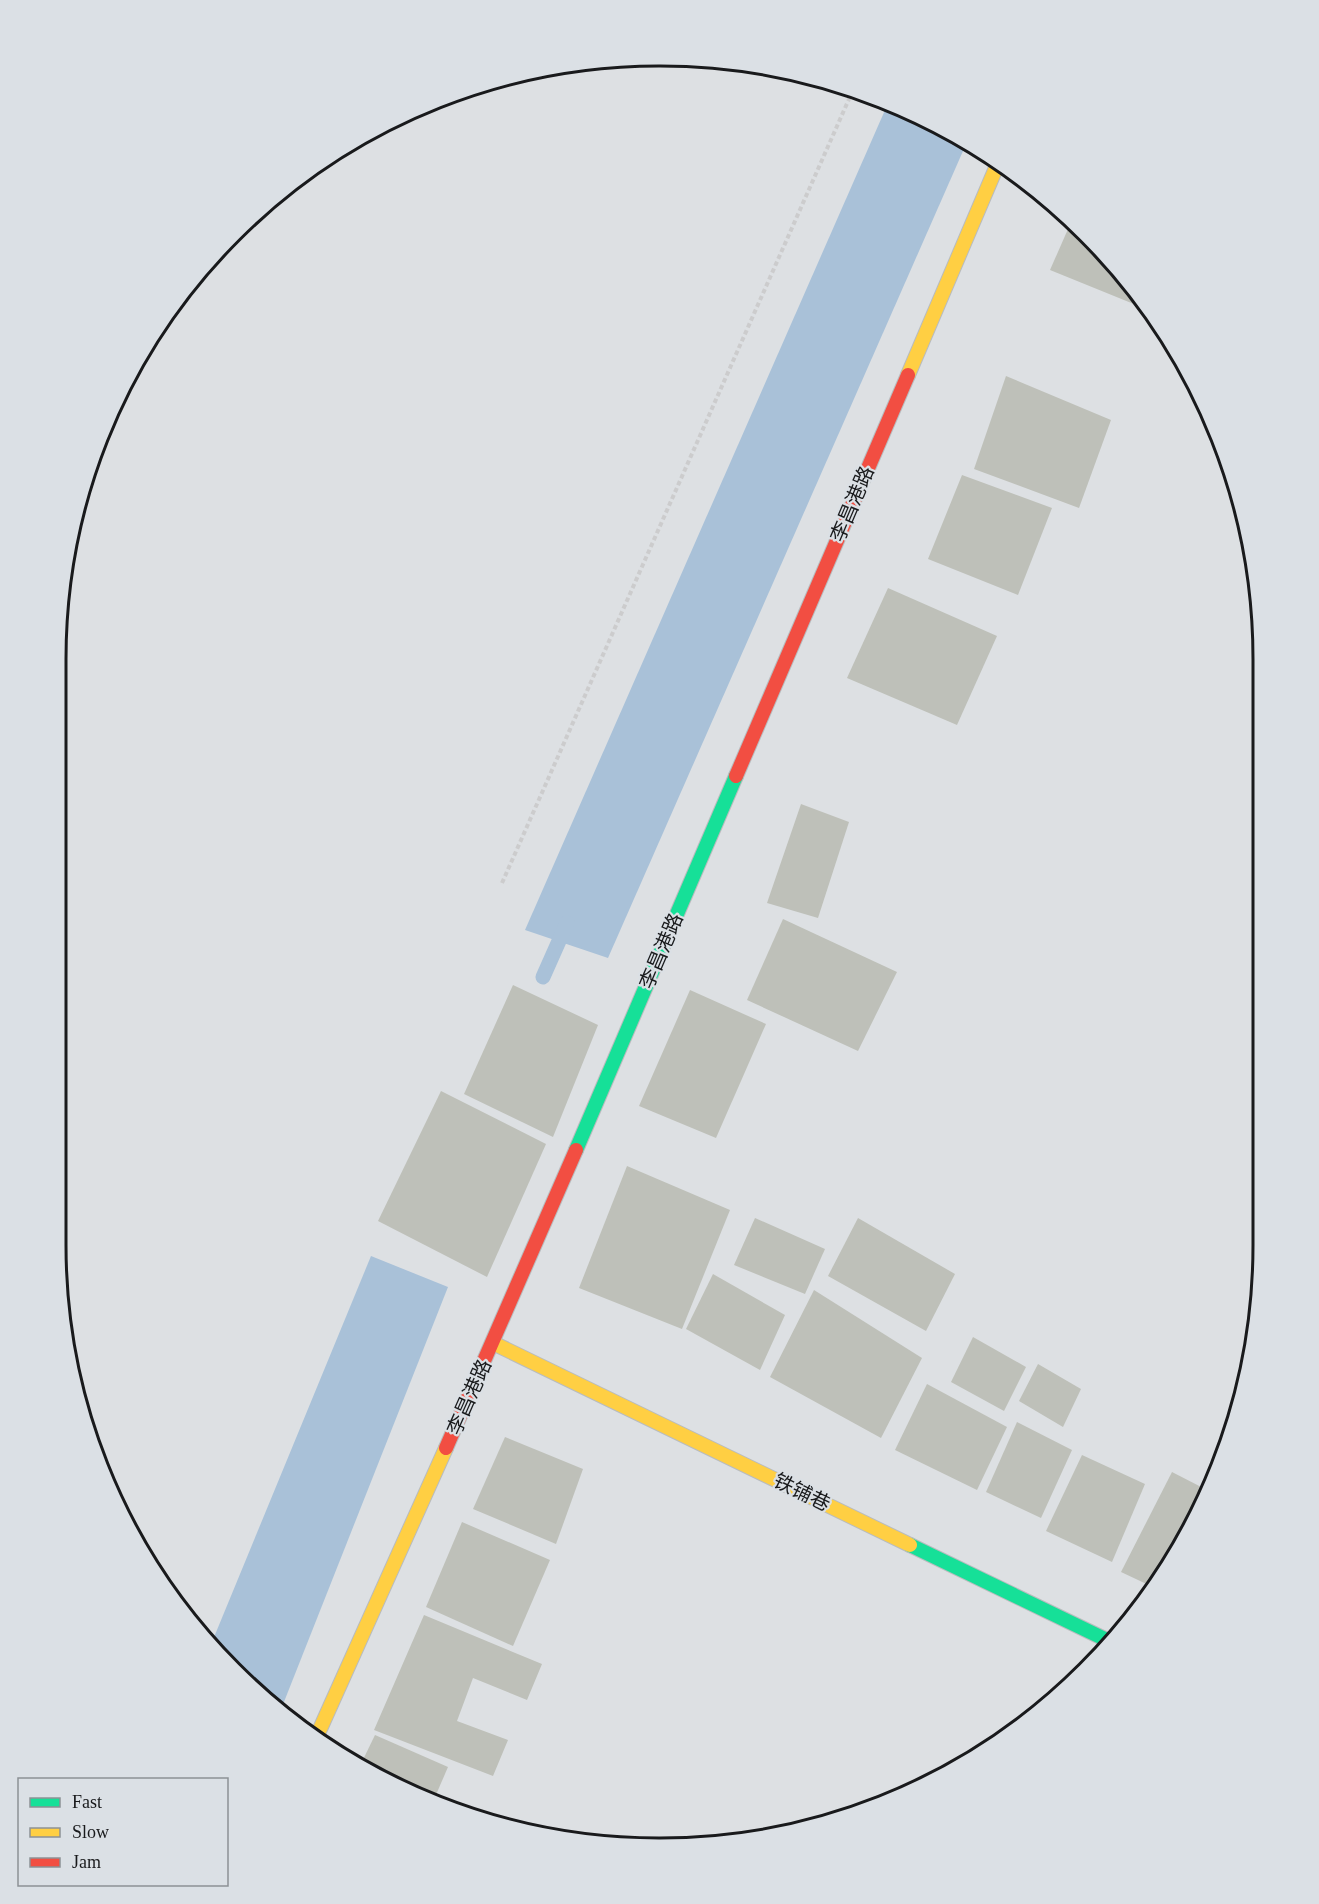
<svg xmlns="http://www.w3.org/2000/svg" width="1319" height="1904" font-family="'Times New Roman','Noto Sans SC',serif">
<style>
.water{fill:#a9c1d8}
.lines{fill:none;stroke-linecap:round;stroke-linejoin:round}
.stream{stroke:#a9c1d8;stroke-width:15}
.building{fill:#bec0b9}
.fast-casing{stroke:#b9bcbe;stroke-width:16}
.slow-casing{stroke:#b9bcbe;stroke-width:16}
.jam-casing{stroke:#b9bcbe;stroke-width:16}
.path{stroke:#cccccd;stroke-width:4;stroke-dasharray:4.5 3;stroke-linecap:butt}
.fast{stroke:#16e098;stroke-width:14}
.slow{stroke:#ffcf43;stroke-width:14}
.jam{stroke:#f24e42;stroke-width:14}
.labels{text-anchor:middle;stroke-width:4.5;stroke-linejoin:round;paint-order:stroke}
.street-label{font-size:20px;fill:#191a1c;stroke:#dbe0e5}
.rim{fill:none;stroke:#191a1c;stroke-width:3}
</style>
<rect width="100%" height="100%" fill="#dde0e3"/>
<g class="water">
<polygon points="889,101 967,142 608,958 525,930"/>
<polygon points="371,1256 448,1287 280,1712 262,1699 212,1642"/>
</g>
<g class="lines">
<polyline class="stream" points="543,977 567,923"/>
</g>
<g class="building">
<polygon points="1072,220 1087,233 1151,311 1050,270"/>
<polygon points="1006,376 1111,420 1079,508 974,469"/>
<polygon points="962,475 1052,508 1018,595 928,559"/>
<polygon points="888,588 997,636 957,725 847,678"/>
<polygon points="801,804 849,822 818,918 767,903"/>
<polygon points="783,919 897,972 858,1051 747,1000"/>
<polygon points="513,985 598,1025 553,1137 464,1094"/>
<polygon points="690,990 766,1024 716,1138 639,1106"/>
<polygon points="441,1091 546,1144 487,1277 378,1221"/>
<polygon points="627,1166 730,1210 682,1329 579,1288"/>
<polygon points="755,1218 825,1249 805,1294 734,1265"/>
<polygon points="858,1218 955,1274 926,1331 828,1276"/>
<polygon points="713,1274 785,1315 760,1370 686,1329"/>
<polygon points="814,1290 922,1358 881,1438 770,1377"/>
<polygon points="973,1337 1026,1367 1004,1411 951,1382"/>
<polygon points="1038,1364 1081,1389 1063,1427 1019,1401"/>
<polygon points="927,1384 1007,1427 977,1490 895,1450"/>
<polygon points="1017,1422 1072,1450 1041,1518 986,1492"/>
<polygon points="505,1437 583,1469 556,1544 473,1509"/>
<polygon points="1082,1455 1145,1484 1112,1562 1046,1531"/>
<polygon points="1172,1472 1209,1491 1155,1588 1121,1572"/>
<polygon points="462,1522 550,1560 513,1646 426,1607"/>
<polygon points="424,1615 542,1664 527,1700 473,1678 457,1721 508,1740 493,1776 374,1730"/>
<polygon points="375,1735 448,1767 432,1804 359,1768"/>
</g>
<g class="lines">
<g class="fast-casing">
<g id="fast">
<polyline points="576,1150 736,776"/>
<polyline points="910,1545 1111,1642"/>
</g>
</g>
<g class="slow-casing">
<g id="slow">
<polyline points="908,375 999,161"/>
<polyline points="493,1343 910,1545"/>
<polyline points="316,1738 446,1448"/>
</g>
</g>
<g class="jam-casing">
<g id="jam">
<polyline points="736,776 908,375"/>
<polyline points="446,1448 576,1150"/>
</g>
</g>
<polyline class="path" points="502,883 853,90"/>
<use href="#fast" class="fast"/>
<use href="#slow" class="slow"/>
<use href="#jam" class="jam"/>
</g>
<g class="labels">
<g class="street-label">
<text transform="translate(852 504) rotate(-67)" y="7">李昌港路</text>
<text transform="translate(661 951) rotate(-67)" y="7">李昌港路</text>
<text transform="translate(469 1397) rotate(-66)" y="7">李昌港路</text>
<text transform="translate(802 1492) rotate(26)" y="7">铁铺巷</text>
</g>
</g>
<path d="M0 0H1319V1904H0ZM659 66H660A593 593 0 0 1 1253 659V1245A593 593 0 0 1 660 1838H659A593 593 0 0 1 66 1245V659A593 593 0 0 1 659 66Z" fill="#dbe0e5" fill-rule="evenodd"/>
<path class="rim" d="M659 66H660A593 593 0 0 1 1253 659V1245A593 593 0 0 1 660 1838H659A593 593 0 0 1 66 1245V659A593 593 0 0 1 659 66Z"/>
<rect x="18" y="1778" width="210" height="108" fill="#dbe0e5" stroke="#8d9195" stroke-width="1.5"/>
<rect x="30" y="1798" width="30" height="9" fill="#16e098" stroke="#8d9195" stroke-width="1.5"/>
<text x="72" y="1808" font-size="18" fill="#191a1c">Fast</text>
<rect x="30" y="1828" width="30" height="9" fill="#ffcf43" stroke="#8d9195" stroke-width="1.5"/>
<text x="72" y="1838" font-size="18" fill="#191a1c">Slow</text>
<rect x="30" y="1858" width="30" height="9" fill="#f24e42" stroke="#8d9195" stroke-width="1.5"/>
<text x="72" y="1868" font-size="18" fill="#191a1c">Jam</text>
</svg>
